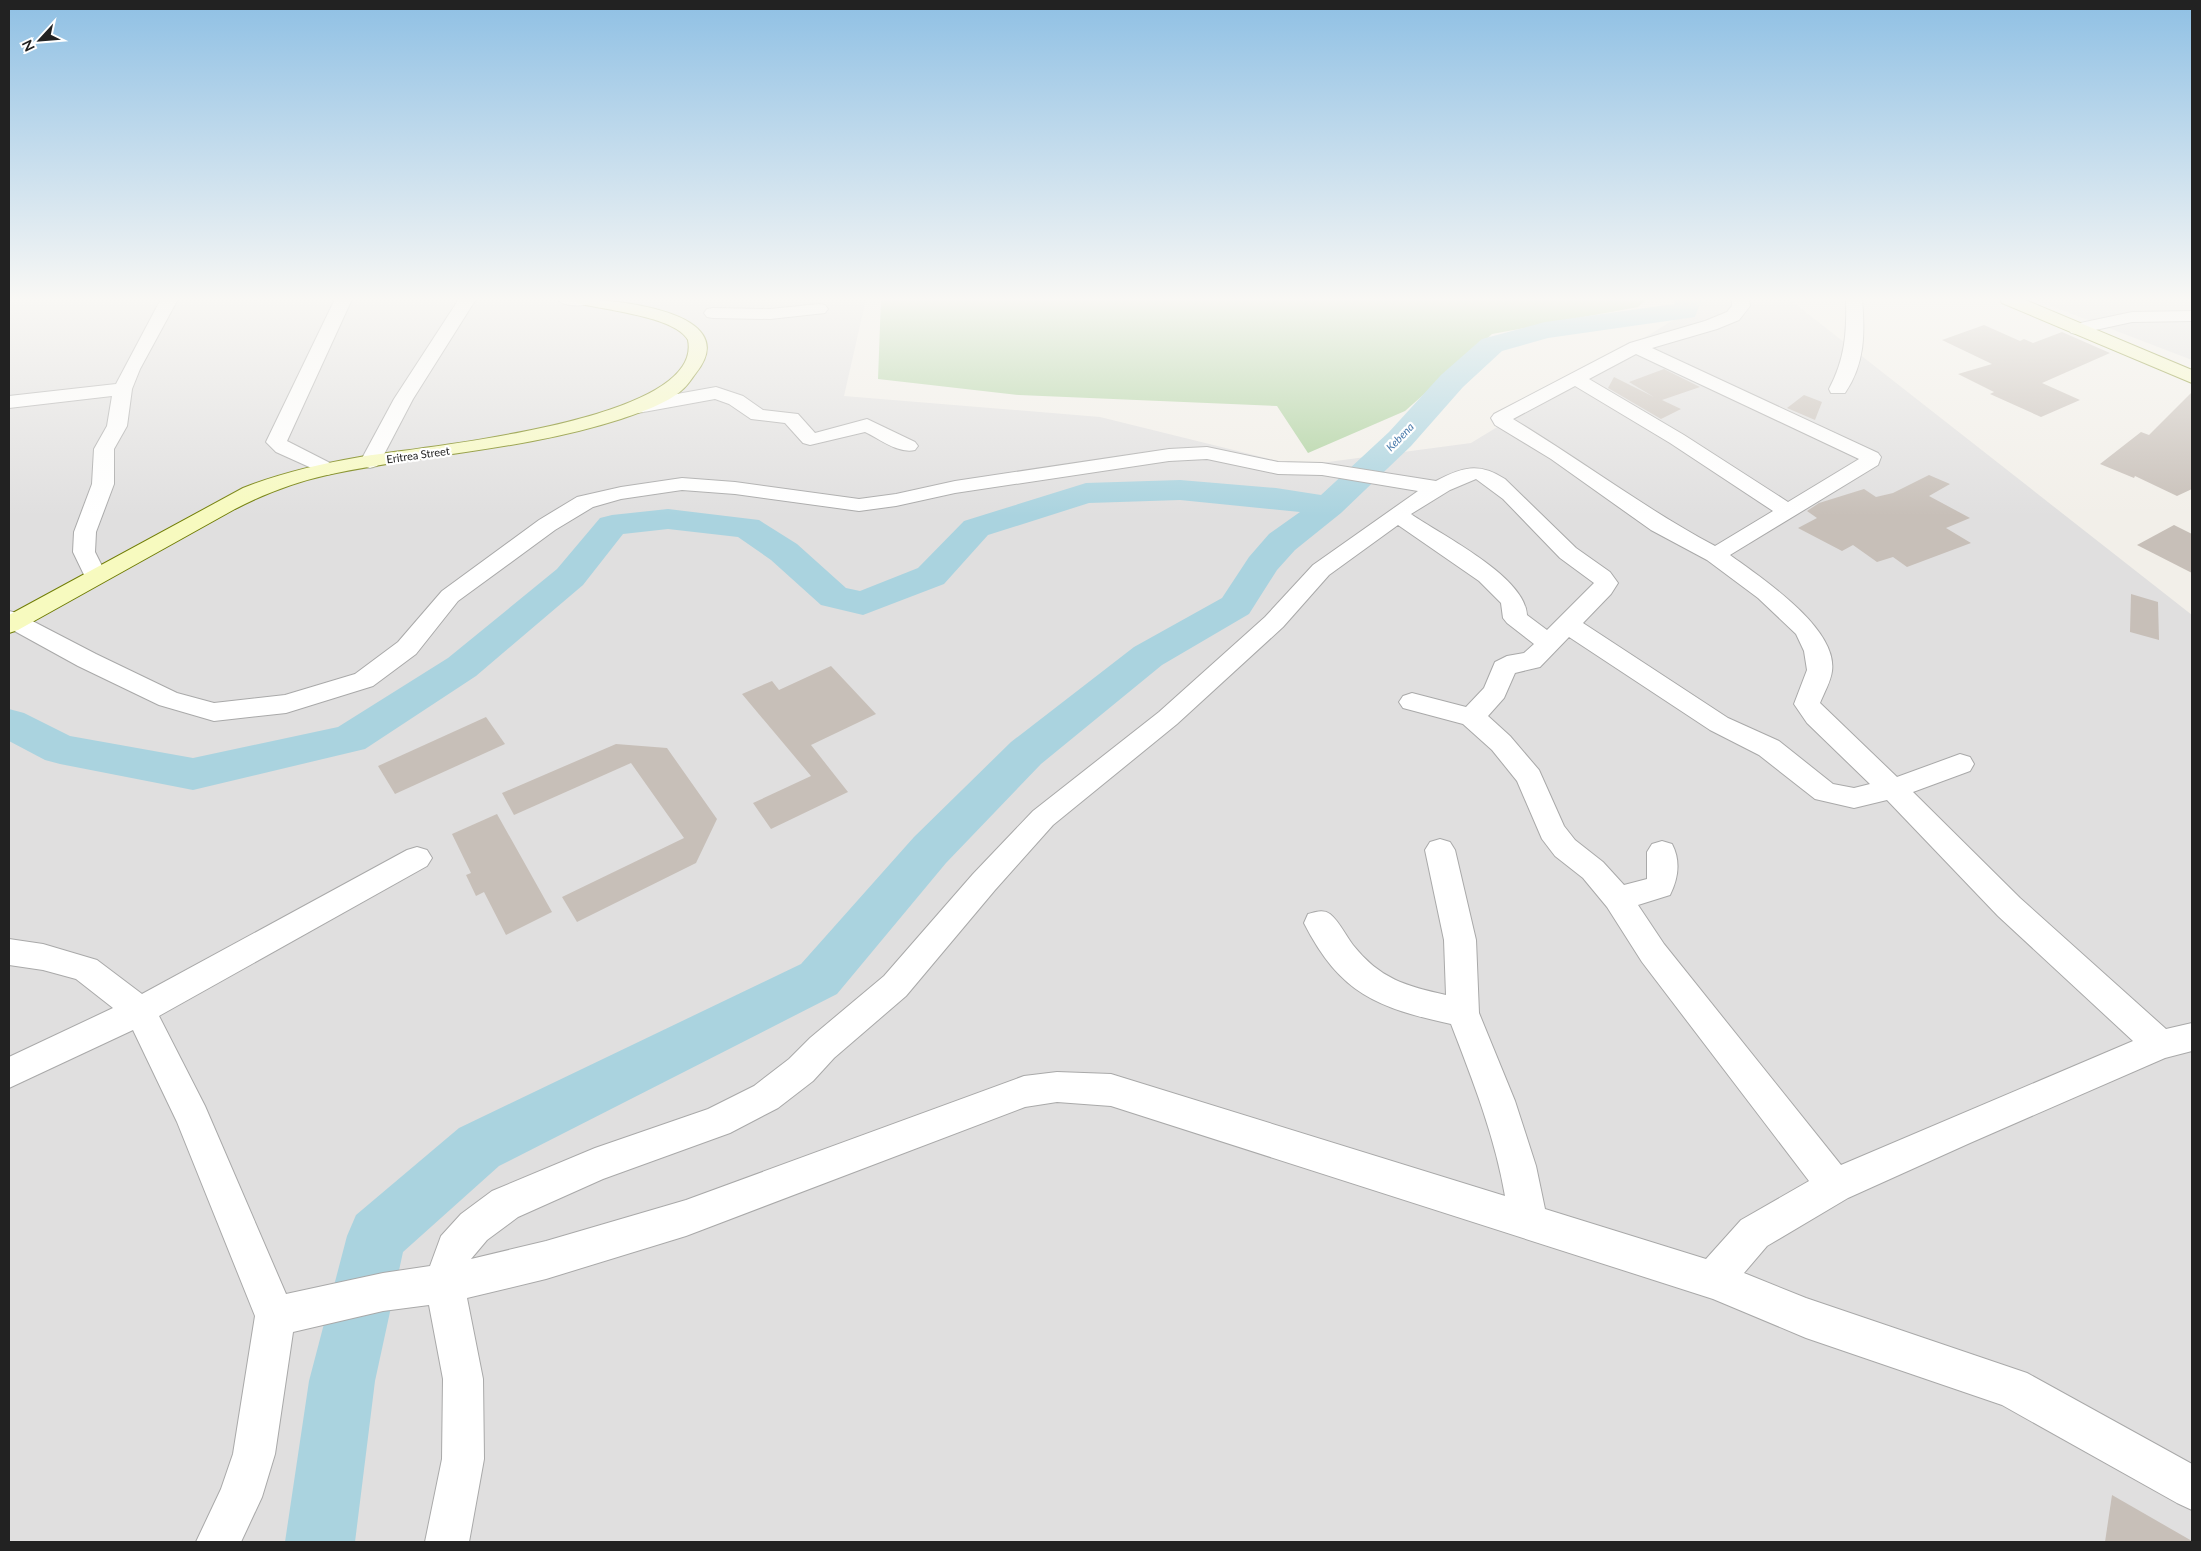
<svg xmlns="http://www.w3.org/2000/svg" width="2201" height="1551" font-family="Lato,sans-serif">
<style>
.residential{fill:#e0dfdf}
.forest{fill:#add19e}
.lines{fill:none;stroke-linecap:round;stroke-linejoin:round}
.river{fill:#aad3df;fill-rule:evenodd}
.building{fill:#c7bfb8}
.minor-casing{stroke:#a9a9a9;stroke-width:2}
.secondary-casing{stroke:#707d05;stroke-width:2}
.minor{fill:#fff;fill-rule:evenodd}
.secondary{fill:#f7fabf;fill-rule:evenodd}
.labels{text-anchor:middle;stroke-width:4.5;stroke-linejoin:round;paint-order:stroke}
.far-water-label{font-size:11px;font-style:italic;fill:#4a7aab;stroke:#fff}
.far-street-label{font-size:11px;fill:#222;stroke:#fff}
</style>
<rect width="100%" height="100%" fill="#f2efe9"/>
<g class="residential">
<polygon points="9,299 866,299 844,396 1100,417 1298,466 1471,443 1708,299 1789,299 2192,615 2192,1542 9,1542"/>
<polygon points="2033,299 2192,299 2192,360"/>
</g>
<polygon class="forest" points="881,299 1646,299 1638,307 1492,334 1405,411 1308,453 1277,406 1019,395 878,379"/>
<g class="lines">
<polygon class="river" points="1675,299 1702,299 1695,317 1548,338 1502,351 1463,387 1411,446 1341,513 1295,550 1277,570 1249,614 1162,665 1041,764 946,863 837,994 499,1166 403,1252 375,1381 355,1542 285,1542 309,1381 347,1236 356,1215 459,1128 801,964 914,837 1011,742 1134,647 1222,598 1249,557 1269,534 1300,512 1180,500 1089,503 988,535 944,584 863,615 821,605 771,560 738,537 668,529 623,534 583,585 476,676 365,749 193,790 60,764 45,760 9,741 9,709 24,713 70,736 193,758 338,727 448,658 557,569 600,518 612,515 668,509 759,520 797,544 846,588 860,591 918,568 964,521 1086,483 1180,480 1276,488 1321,495 1389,432 1441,375 1482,339 1545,322 1674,304"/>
</g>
<g class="building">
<polygon points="1984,325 2020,341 2024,339 2033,343 2062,332 2110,353 2042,383 2080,400 2041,417 1990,394 1994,392 1958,374 1992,364 1942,340"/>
<polygon points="1664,369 1700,387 1662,400 1681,409 1661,419 1608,388 1614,377 1654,397 1629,382"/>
<polygon points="2192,392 2192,489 2177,496 2135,476 2134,478 2100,464 2141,432 2149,435"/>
<polygon points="1804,395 1822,402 1815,420 1787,408"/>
<polygon points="1929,475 1950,484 1929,496 1970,518 1946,528 1971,543 1907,567 1893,557 1877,562 1853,545 1842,551 1798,528 1817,518 1807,511 1819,503 1864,489 1876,497 1893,493"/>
<polygon points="2174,525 2192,534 2192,573 2137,545"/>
<polygon points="2131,594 2158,602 2159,640 2130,632"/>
<polygon points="831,666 876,714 811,745 848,792 771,829 753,803 811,776 742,694 772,681 779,690"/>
<polygon points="486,717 505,744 395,794 378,766"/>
<polygon points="616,744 667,748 717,819 696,863 577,922 562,897 684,838 631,763 514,815 502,793"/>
<polygon points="497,814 552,912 506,935 484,892 476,896 466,875 471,873 452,834"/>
<polygon points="2112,1495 2192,1541 2192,1542 2105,1542"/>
</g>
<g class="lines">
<g class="minor-casing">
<g id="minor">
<polygon points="161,299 178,299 140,369 132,389 127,426 114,449 114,484 96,532 95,552 107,576 103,581 95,583 87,581 73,552 74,532 92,484 94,449 107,426 112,396 9,408 9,396 116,384"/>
<polygon points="335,299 352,299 287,441 334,465 337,469 334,473 327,475 276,452 266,442"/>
<polygon points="459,299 476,299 413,399 380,462 377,466 370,468 363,466 360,462 394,399"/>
<path d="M 557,299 L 593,299 L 593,300 L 591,304 C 582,306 563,307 557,299 Z"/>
<path d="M 1732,299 L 1749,299 L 1750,306 L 1739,320 L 1717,329 L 1652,348 L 1878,453 L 1881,457 L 1878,465 L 1730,555 C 1760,577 1838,628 1832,671 C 1831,681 1824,693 1820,703 L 1897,777 L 1960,754 L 1970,757 L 1974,764 L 1970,771 L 1913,792 L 2020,898 L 2166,1029 L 2192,1023 L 2192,1051 L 2165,1058 L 1970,1143 L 1848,1198 L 1767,1246 L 1744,1273 L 1806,1298 L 2027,1373 L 2192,1464 L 2192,1510 L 2177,1503 L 2002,1405 L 1806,1338 L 1713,1299 L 1111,1106 L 1057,1102 L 1025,1107 L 686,1236 L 546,1279 L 467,1298 L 483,1379 L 484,1459 L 469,1542 L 425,1542 L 442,1459 L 443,1379 L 429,1305 L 383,1311 L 293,1332 L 275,1454 L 262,1497 L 241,1542 L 196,1542 L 221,1489 L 233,1454 L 255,1316 L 177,1122 L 133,1030 L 9,1088 L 9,1057 L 113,1008 L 76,979 L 43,970 L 9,965 L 9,939 L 43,944 L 97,960 L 142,994 L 407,850 L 417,847 L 427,850 L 432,858 L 427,866 L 159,1016 L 205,1106 L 286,1294 L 383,1273 L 430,1266 L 441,1236 L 461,1214 L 492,1191 L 595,1148 L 708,1109 L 754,1086 L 789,1059 L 810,1038 L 884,976 L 973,874 L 1033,811 L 1159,712 L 1265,617 L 1313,565 L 1418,491 L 1322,475 L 1278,474 L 1207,459 L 1169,461 L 955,493 L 896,506 L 859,511 L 735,494 L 682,490 L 621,499 L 593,507 L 555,530 L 458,601 L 416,654 L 373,686 L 286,713 L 214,721 L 159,705 L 78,666 L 9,628 L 9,611 L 17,613 L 96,654 L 177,693 L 214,703 L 285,695 L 355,674 L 398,642 L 442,591 L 539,520 L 577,497 L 621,487 L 682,478 L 735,482 L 859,499 L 896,494 L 955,481 L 1169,449 L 1207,447 L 1278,462 L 1322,463 L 1436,481 C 1462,467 1479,462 1505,479 L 1576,548 L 1610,572 L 1618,583 L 1611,594 L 1583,623 L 1728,718 L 1779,741 L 1833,784 L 1854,788 L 1870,784 L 1807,723 L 1794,704 L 1807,670 L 1804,651 L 1796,634 L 1758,598 L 1707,560 L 1651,530 L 1551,459 L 1495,425 L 1491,418 L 1494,414 L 1630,343 L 1705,321 L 1727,312 L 1732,306 ZM 1636,354 L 1859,459 L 1788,502 L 1684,435 L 1589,379 ZM 1575,386 L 1670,443 L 1773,511 L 1715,546 C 1644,508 1581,460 1513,419 ZM 1476,479 L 1503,499 L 1560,558 L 1594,583 L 1547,630 L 1527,615 C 1525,576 1441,535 1411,514 L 1450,490 ZM 1398,525 L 1479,581 L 1501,603 L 1503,618 L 1507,623 L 1534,644 L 1524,653 L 1507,656 L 1495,662 L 1484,688 L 1466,707 L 1412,693 L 1403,696 L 1399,702 L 1403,708 L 1463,724 L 1492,750 L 1517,781 L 1542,839 L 1555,856 L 1583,878 L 1607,907 L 1642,962 L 1809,1181 L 1741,1220 L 1706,1259 L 1545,1209 L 1536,1166 L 1515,1101 L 1479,1013 L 1476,940 L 1455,850 L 1450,842 L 1440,839 L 1430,842 L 1425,850 L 1444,940 L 1446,995 C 1406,986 1380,979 1353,945 C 1346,936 1339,921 1330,914 C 1323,909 1316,912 1308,914 L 1304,923 C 1340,994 1378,1008 1451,1024 C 1473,1081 1495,1137 1505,1196 L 1111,1074 L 1057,1072 L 1024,1076 L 686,1200 L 546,1241 L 471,1259 L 487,1240 L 518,1217 L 603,1179 L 730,1133 L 778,1108 L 813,1081 L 834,1058 L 906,996 L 995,890 L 1053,825 L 1177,724 L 1283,627 L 1329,575 ZM 1569,637 L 1710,730 L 1759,755 L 1815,799 L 1854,808 L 1887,800 L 1998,916 L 2133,1041 L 1841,1165 L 1664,944 L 1638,905 L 1670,895 C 1678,879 1681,861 1672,844 L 1662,841 L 1652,844 L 1647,852 L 1647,879 L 1624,885 L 1603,862 L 1575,840 L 1564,826 L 1539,770 L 1510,736 L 1488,716 L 1504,698 L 1515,673 L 1540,667 Z"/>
<path d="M 1846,299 L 1862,299 C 1865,333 1865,364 1845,393 L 1831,393 L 1829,389 C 1845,359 1847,333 1846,299 Z"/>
<polygon points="819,304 825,305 828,309 825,313 770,319 713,318 707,317 704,313 707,309 713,308 770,309"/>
<polygon points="2192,311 2192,321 2132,322 2077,334 2071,333 2068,329 2071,325 2132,312"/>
<path d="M 716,387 L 743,396 L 763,410 L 798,414 L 815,433 L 867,419 L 915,442 L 918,446 L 915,450 C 898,454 880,439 865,432 L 810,445 L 803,443 L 785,423 L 751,419 L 729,404 L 715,399 L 638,413 L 631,411 L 628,407 L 631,403 L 638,401 Z"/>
</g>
</g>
<g class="secondary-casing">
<g id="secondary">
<path d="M 575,299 C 609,299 746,310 696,373 C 692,378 688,385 682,390 C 668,403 639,413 621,419 C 525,450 425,454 327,475 C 295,482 264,494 235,509 L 18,630 L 9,633 L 9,615 L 243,488 C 281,473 320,464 360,457 C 414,447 705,423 688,340 C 675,316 603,310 577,303 Z"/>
<polygon points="2000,299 2023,299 2192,370 2192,383 2002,303"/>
</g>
</g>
<use href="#minor" class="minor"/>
<use href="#secondary" class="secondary"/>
</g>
<linearGradient id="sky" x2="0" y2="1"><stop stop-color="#8fc0e4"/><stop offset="0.58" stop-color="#f9f8f5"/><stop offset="1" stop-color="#f9f8f5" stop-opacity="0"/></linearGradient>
<rect width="2201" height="516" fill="url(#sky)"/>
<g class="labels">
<g class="far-water-label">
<text transform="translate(1400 437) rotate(-46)" y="4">Kebena</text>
</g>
<g class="far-street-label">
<text transform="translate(418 455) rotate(-8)" y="4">Eritrea Street</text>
</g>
</g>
<rect width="2201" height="1551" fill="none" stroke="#222222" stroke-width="20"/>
<g transform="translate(40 40) rotate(244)" stroke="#ffffff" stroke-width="4" paint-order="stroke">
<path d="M0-4L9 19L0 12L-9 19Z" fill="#222222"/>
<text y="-8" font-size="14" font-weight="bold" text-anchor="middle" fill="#222222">N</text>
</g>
</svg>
